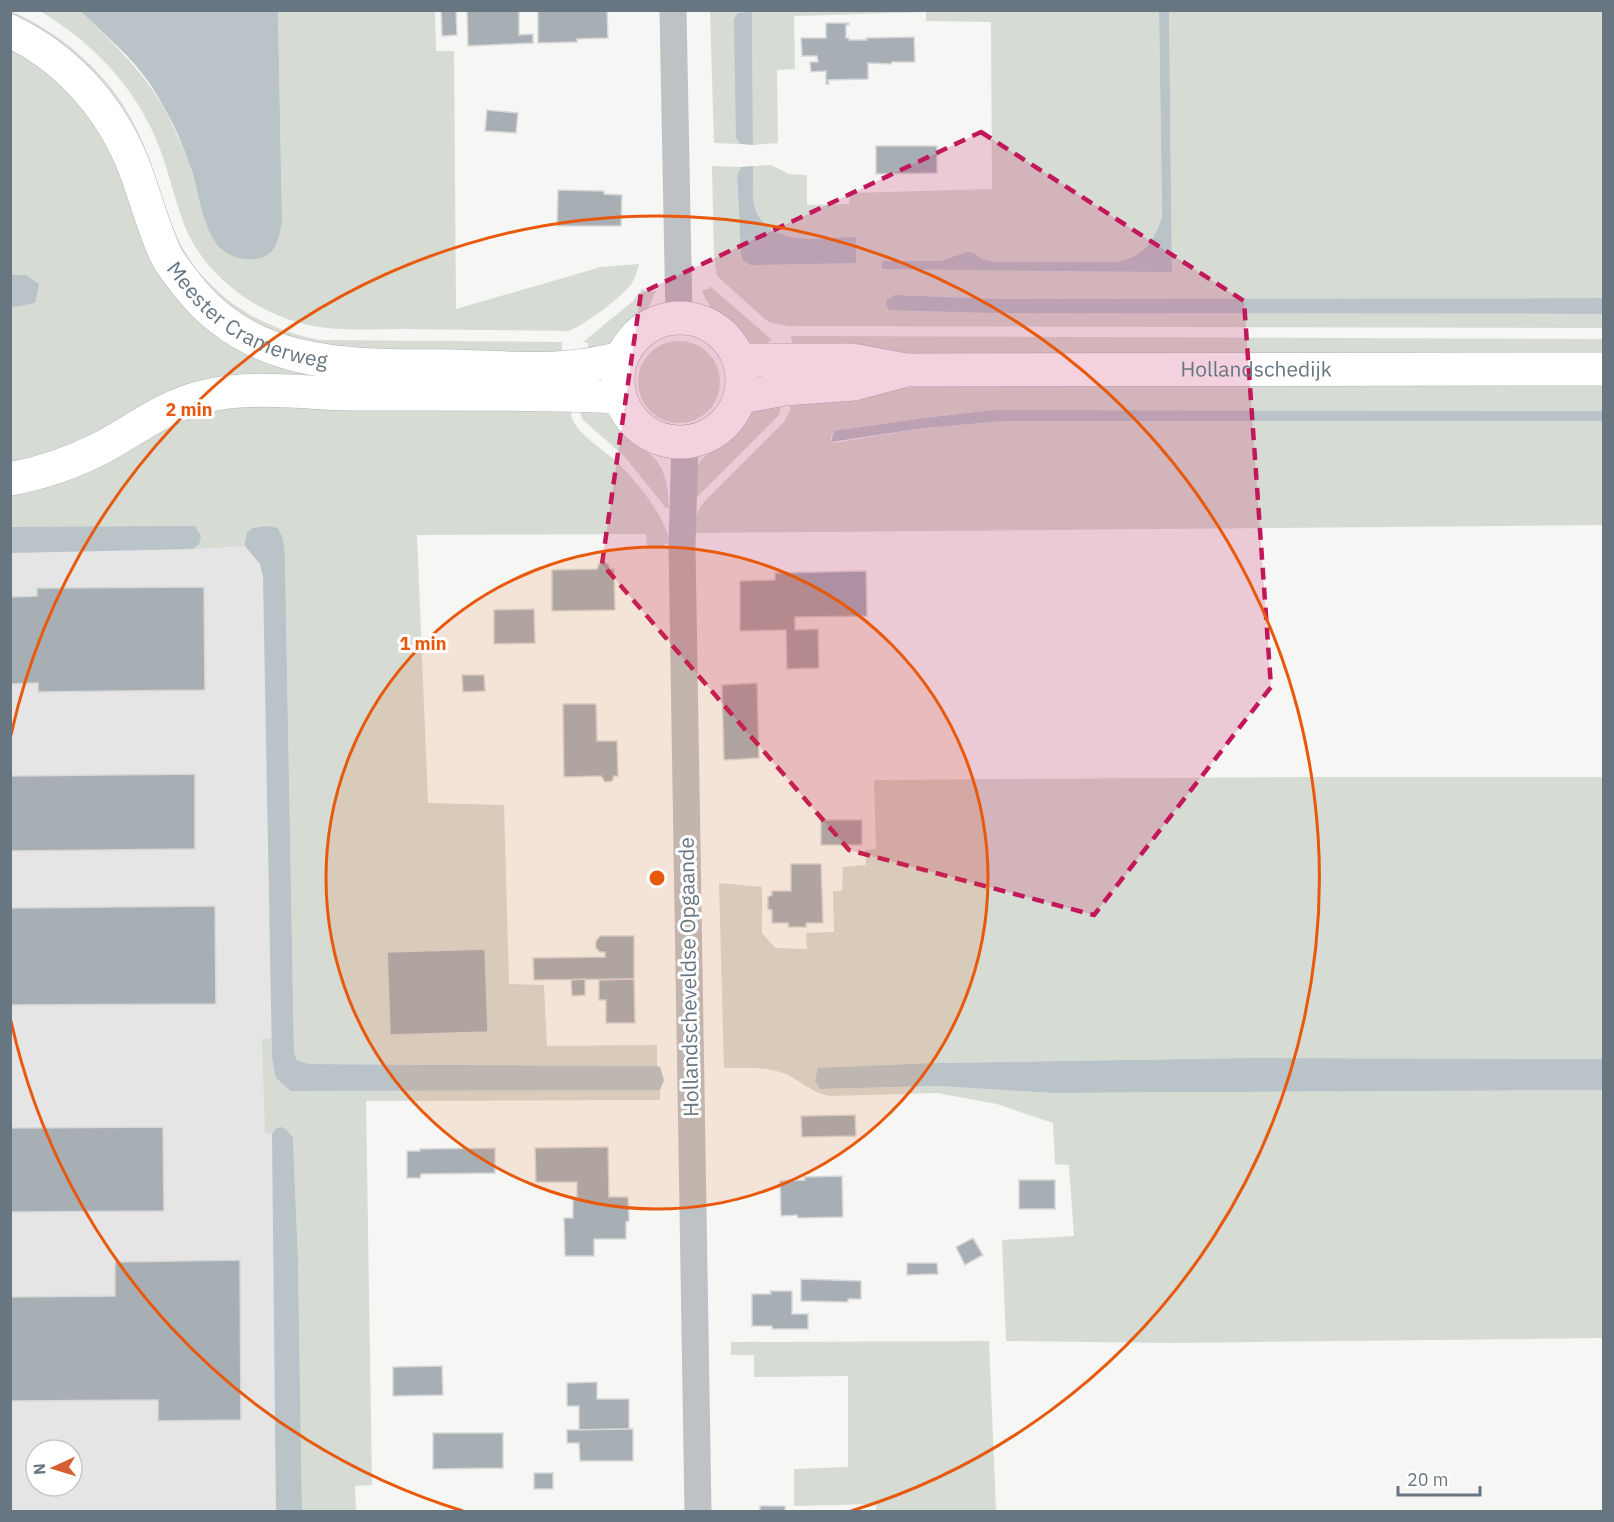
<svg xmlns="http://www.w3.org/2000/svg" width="1614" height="1522" font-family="'IBM Plex Sans',sans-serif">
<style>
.built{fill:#e4e5e4;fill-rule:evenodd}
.green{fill:#d6dbd3}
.water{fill:#b9c3c8}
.building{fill:#a8afb4;stroke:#d8d8d6;stroke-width:1.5}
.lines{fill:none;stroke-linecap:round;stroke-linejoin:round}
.major-casing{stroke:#b2b6b9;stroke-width:34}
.minor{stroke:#bec2c5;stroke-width:27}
.major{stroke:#fff;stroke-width:33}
.marked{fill:#c2185b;fill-opacity:0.2;stroke:#c2185b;stroke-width:4.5;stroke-dasharray:12 8;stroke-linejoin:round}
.ring{fill:none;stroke:#e8590c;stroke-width:3}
.labels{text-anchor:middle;stroke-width:6;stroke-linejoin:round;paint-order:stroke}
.street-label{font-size:21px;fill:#687682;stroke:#fff}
.centre{fill:#e8590c;stroke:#fff;stroke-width:3}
.ring-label{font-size:18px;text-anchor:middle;font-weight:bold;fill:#e8590c;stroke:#fff;stroke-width:6;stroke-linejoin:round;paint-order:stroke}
</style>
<rect width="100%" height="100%" fill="#f6f6f4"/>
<path class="built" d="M 271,535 L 290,1511 L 11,1511 L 10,539 ZM 36,1450 L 72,1450 L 72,1486 L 36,1486 Z"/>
<g class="green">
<path d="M 11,11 C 62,34 107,72 133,122 C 150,154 158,187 170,220 C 193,286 252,327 319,340 L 562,342 L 562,354 L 357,355 L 258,331 L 188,272 L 146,170 L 11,20 Z"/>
<path d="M 40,11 L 80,11 C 116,46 153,80 174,128 C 181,143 188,159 193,175 C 201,201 205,230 223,251 L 282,222 L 278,11 L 435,11 L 436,51 L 454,51 L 456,309 L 601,267 L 639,264 C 637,272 635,279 630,286 C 621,297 581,328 568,331 C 513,330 459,330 404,329 C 371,329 337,332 304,324 C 254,312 205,275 185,227 C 172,193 166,156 149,124 C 124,75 86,39 40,11 Z"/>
<path d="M 710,11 L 1159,11 L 1162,217 C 1153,244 1145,254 1118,262 L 1172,271 L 1169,11 L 1603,11 L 1603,298 L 999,299 L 895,295 L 996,313 L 1603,314 L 1603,328 L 789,326 L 772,323 L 766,320 L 717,276 L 714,256 L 712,166 L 741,167 L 737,175 L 741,254 L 745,261 L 856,237 C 822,237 769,249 755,208 C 751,196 754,179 753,166 L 771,165 L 789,174 L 807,175 L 807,205 L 849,204 L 850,193 L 992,189 L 991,22 L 926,21 L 926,12 L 794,16 L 795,69 L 777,70 L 778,143 L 753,145 L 752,13 L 736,136 L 740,144 L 714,143 Z"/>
<polygon points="11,43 26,50 104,128 147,237 307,370 304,381 11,468 10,308 35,303 26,275 11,275"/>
<path d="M 710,286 L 772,340 L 767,342 L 768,351 C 741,344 711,316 702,290 L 709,289 Z"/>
<polygon points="643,288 646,292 656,291 647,310 616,340 610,345 588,354 588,343 583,342 633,301"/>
<polygon points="791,336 1603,339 1604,353 913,353 793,350"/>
<circle cx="679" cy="382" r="41"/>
<polygon points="1603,383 1603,411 993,410 924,418 835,431 831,436 831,441 834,443 924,428 1004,421 1603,421 1603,525 692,533 698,511 704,502 784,422 790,411 790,406 796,405 796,397 951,384"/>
<path d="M 564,404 L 564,412 L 571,412 C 571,432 607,451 620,465 C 639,485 664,515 670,542 L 661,547 L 647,547 L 646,534 L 417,535 L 428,803 L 504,805 L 509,984 L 544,985 L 547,1046 L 657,1045 L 657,1066 L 301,1064 L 297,1060 L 294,1053 L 285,558 L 245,535 L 245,546 L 193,549 L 199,544 L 11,527 L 11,488 L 208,406 Z"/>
<polygon points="780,405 780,413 776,418 692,502 697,466 701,460 727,438 754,410"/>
<path d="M 580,411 L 606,413 L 655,459 C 667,473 668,490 669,508 L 666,508 L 624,456 L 582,419 Z"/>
<path d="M 1302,777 L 1603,777 L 1603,1059 L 1245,1058 L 936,1063 L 820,1089 L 939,1086 L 1052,1093 L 1603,1090 L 1603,1338 L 1171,1343 L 1006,1341 L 1002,1240 L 1074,1236 L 1069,1165 L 1055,1164 L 1053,1123 L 997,1104 L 937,1093 L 829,1096 C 812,1093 801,1081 786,1074 C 767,1066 744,1068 724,1068 L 719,883 L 762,887 L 762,933 L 775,948 L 807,949 L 806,933 L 834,932 L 833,891 L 842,891 L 843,867 L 866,865 L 865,850 L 876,849 L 874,780 Z"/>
<polygon points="271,1038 272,1057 291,1091 660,1090 660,1100 366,1101 372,1485 355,1486 356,1511 302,1511 298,1259 293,1139 287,1130 275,1129 272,1134 265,1133 262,1039"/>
<polygon points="989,1341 996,1511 876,1511 876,1504 794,1506 794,1469 848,1467 848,1376 754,1377 754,1355 731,1355 731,1342"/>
</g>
<g class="water">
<path d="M 80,11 L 278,11 L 282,222 C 280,231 278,245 271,252 C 258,263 237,261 224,251 C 204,237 199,193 192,171 C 186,155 180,138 173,124 C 166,111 158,96 150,84 C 132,57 103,33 80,11 Z"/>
<path d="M 1159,11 L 1169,11 L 1172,272 L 883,269 L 881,267 L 883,261 L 941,261 L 967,252 L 974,253 L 981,259 L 993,262 L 1116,262 C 1144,256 1153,244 1162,217 Z"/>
<polygon points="752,12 753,145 740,144 736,137 734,19 738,13"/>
<path d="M 753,166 C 754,179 751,196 755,208 C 769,249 823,237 856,237 L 856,263 L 751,265 L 744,261 L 741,255 L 737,175 L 741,167 Z"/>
<polygon points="11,275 26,275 39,284 35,303 11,308"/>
<polygon points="895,295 999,299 1603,298 1604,314 996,313 889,310 886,305 887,300"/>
<polygon points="993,410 1603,411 1604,421 1004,421 924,428 831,442 834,431 924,418"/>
<polygon points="195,526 201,536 199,544 193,549 11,553 11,527"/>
<path d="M 267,526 L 278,528 L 283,539 L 285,558 L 294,1053 L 297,1060 L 308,1064 L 657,1066 L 660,1067 L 664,1080 L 660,1090 L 291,1091 L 276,1078 L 272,1057 L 263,577 L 260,564 L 245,546 C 245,528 251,528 267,526 Z"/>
<polygon points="1245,1058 1603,1059 1603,1090 1052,1093 939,1086 820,1089 815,1081 818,1068 936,1063"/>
<polygon points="281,1127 287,1130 293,1138 298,1259 302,1511 276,1511 272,1134 275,1129"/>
</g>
<g class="building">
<polygon points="441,10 456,10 457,35 442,36"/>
<polygon points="467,10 519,10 519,35 533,34 533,43 468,46"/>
<polygon points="538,10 607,10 608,38 577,39 577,42 538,43"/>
<polygon points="826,23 849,23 849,25 846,25 846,38 849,38 849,40 867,40 866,38 914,37 915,62 892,62 891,64 868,63 868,79 828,80 829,84 826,84 826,71 811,72 810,62 818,62 817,56 802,56 801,38 826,38"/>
<polygon points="487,110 518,113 516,133 485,131"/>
<polygon points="876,146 937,146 937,173 876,174"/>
<polygon points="558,190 604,191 604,194 622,195 621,226 557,226"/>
<polygon points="604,562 608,564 610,569 614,569 615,610 552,611 552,570 597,569 599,564"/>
<polygon points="866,571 867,616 795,617 795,630 818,629 819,668 787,669 786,630 740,631 740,581 775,580 775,573"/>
<polygon points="204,587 205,690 38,692 38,683 10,684 10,597 37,596 37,588"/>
<polygon points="534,609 535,643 494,644 494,610"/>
<polygon points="462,675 484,675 485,691 463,692"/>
<polygon points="757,683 759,758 724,760 722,685"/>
<polygon points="563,704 596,704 597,741 617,741 618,776 614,776 612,781 605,782 601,776 564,777"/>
<polygon points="195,774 195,849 10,851 10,776"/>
<rect x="821" y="820" width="41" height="25"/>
<polygon points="791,864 821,864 823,923 806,923 806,927 789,927 788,923 772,923 772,910 768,909 768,897 772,895 772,891 791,891"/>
<polygon points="215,906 216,1004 10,1005 10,908"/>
<polygon points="600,936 634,936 634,979 534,980 533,958 605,957 605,952 600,952 596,948 596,941"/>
<polygon points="485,949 488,1032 390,1035 387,952"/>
<polygon points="585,979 585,995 572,996 571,980"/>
<polygon points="634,979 635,1023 606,1023 606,1000 599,1000 599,980"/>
<polygon points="855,1115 856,1136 802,1137 801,1116"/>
<polygon points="163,1127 164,1211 10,1212 10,1128"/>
<polygon points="608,1147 609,1197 628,1197 629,1217 629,1221 626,1222 626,1239 594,1239 594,1256 565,1256 564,1218 573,1218 573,1198 577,1198 577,1182 536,1182 535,1148"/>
<polygon points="495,1148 495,1173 421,1174 420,1178 407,1178 407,1151 420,1151 420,1149"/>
<polygon points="842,1176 843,1217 798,1218 797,1215 781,1216 780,1181 805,1180 804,1177"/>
<rect x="1019" y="1180" width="36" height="29"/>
<polygon points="973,1238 983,1255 965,1265 956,1247"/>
<polygon points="240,1260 241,1420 158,1421 158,1400 10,1401 10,1297 115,1296 115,1262"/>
<polygon points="907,1263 937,1263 938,1274 907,1275"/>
<polygon points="801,1279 861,1281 861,1299 848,1299 848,1302 801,1301"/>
<polygon points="770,1291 792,1291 792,1314 808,1314 808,1329 772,1329 772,1326 752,1326 752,1294 771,1294"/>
<polygon points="442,1366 443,1395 393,1396 393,1367"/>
<polygon points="597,1382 597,1399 629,1399 629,1429 579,1430 579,1406 567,1406 567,1383"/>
<polygon points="629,1429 633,1429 633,1461 580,1461 579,1443 567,1443 567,1430"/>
<polygon points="433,1433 503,1433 503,1468 433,1469"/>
<rect x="534" y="1473" width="19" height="16"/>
<rect x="760" y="1506" width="25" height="6"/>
</g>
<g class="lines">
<g class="major-casing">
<g id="major">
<path id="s1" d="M 10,31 C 64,57 106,102 130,157 C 144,189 151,224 166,255 C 171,266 180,275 187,285 C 254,372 355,365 454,366 C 492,367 539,371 577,366 C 592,365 607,361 622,358"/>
<circle cx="680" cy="380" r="62"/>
<path id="s2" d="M 739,360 L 852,360 L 906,370 L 1604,369"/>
<polyline points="741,397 784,389 854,384 899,372"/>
<path d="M 10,479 C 42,473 72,463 101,448 C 136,429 166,405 206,396 C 254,385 303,393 351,394 C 441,394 530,393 620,397"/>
</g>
</g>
<g class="minor">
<polyline points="673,10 679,318"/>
<polyline points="685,443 682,545 698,1512"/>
</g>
<use href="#major" class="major"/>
</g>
<path class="marked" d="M 981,132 L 1244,301 L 1271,687 L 1094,915 L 849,850 L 602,564 L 641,293 Z"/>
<circle cx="657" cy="878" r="331" fill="#e8590c" fill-opacity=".12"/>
<g class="ring">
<circle cx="657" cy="878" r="331"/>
<path d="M463 1511A662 662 0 0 1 11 1021M11 735A662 662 0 1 1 851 1511"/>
</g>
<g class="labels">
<g class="street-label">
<text dy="7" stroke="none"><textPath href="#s1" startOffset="388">Meester Cramerweg</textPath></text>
<text dy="7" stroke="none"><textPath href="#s2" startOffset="518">Hollandschedijk</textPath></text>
<text transform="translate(689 977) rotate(-91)" y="7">Hollandscheveldse Opgaande</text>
</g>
</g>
<circle cx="657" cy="878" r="9" class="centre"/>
<g class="ring-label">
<text x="189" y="416">2 min</text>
<text x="423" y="650">1 min</text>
</g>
<rect width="1614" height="1522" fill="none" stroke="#687682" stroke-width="24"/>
<g transform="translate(54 1468) rotate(266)"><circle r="28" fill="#ffffff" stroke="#c3c8cd" stroke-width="1.5"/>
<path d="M0-4.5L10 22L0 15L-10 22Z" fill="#d75d33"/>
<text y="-9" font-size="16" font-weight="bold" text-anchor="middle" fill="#687682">N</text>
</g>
<path d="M1398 1486v9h82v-9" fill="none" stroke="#687682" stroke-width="3"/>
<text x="1407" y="1486" font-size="18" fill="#687682" stroke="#ffffff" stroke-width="4.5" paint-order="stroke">20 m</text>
</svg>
